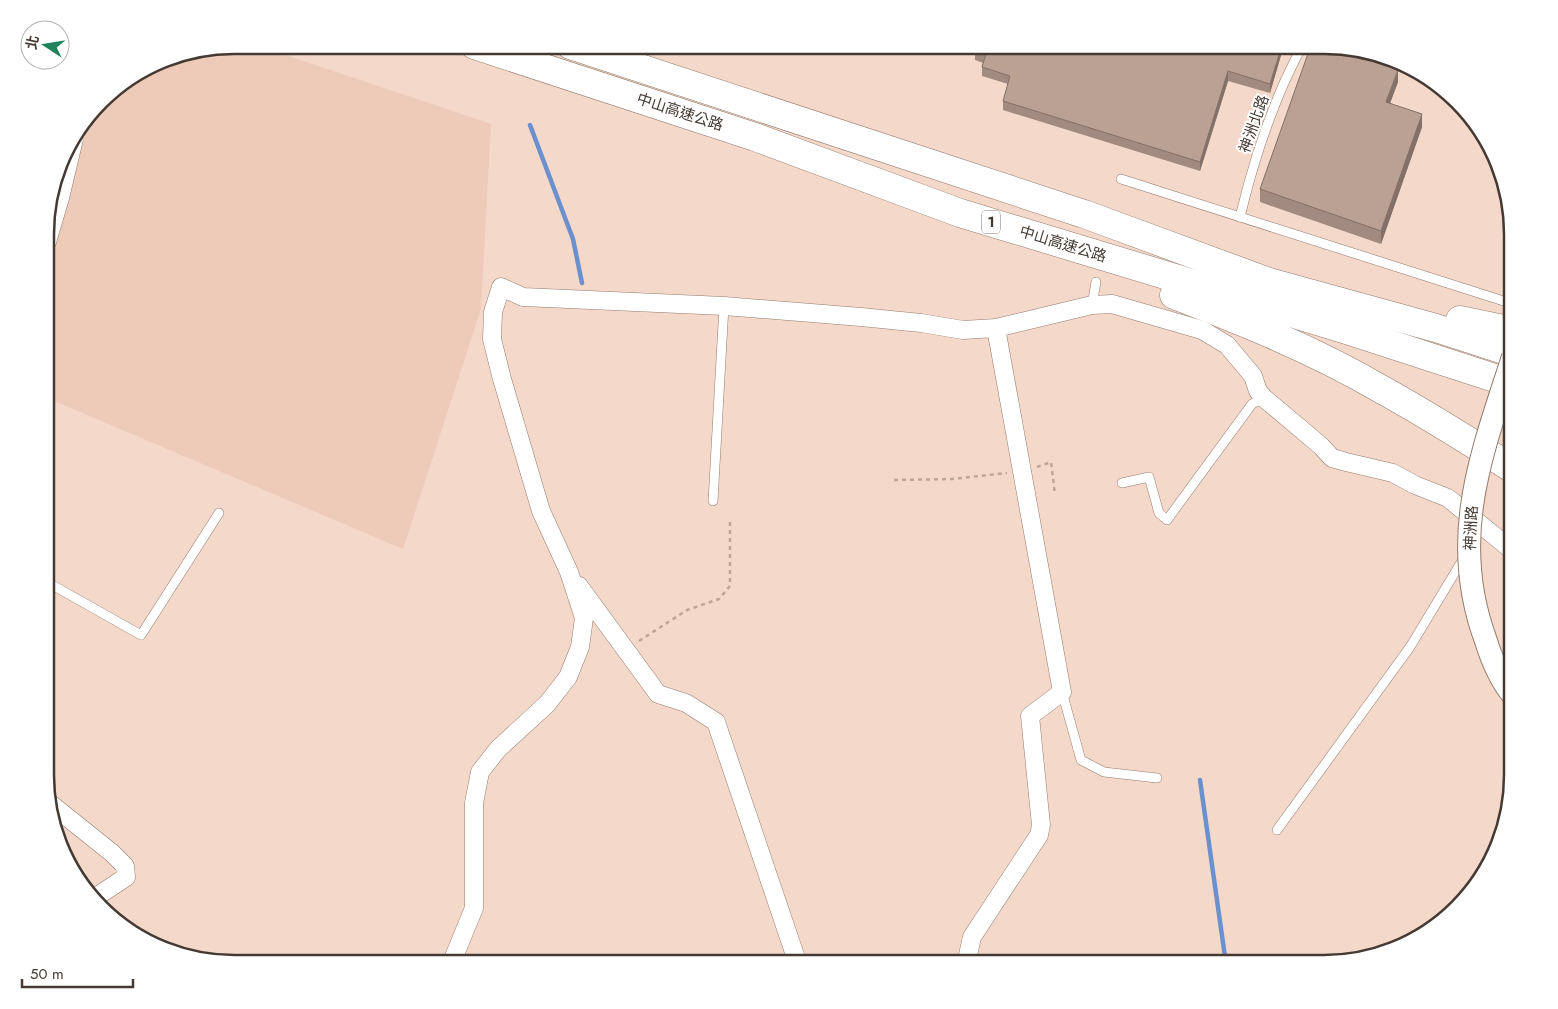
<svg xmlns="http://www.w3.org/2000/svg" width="1558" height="1009" font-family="Jost,'Noto Sans TC',sans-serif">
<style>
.built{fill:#eecbb8}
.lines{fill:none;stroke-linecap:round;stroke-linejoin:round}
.stream{stroke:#6b90ce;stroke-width:4.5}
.service-casing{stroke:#947b6e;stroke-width:10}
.minor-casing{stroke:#947b6e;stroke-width:19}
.motorway-casing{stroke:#947b6e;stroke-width:29}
.path{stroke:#bca599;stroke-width:2.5;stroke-dasharray:4 4;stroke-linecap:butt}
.service{stroke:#fff;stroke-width:9}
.minor{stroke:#fff;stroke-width:18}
.motorway{stroke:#fff;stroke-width:28}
.tertiary-bridge-casing{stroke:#947b6e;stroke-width:24;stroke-linecap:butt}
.tertiary-bridge{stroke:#fff;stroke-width:22}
.wall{fill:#a18a7f}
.shaded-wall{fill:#837068}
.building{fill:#bba094;stroke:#837068}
.labels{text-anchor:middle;stroke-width:4;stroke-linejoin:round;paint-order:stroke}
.shield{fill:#fff;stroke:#7c7470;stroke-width:1}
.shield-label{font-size:14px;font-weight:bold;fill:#443933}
.street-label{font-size:15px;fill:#443933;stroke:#fff}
.rim{fill:none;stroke:#443933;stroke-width:2.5}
</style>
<rect width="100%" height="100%" fill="#f4d8c9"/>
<polygon class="built" points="234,45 256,45 491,124 481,309 403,549 47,398 47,266 90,118 109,92 162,59"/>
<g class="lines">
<g class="stream">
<polyline points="530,125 573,239 582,283"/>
<polyline points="1200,780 1226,964"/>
</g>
<g class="service-casing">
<g id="service">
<polyline points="1121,179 1513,304"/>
<path d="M 1240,217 C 1251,171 1265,126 1284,83 C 1290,70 1296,57 1303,45"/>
<polyline points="1092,305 1096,282"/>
<polyline points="1122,483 1149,477 1159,513 1167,520 1252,404 1264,398"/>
<polyline points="713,501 724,306"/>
<polyline points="47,582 141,635 219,513"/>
<polyline points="1062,692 1081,760 1104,772 1157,778"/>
<polyline points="1277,830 1410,647 1465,556"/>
</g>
</g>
<g class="minor-casing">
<g id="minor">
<polyline points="47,242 60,198 74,139"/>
<polyline points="579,586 658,694 686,703 716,722 798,964"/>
<polyline points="47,801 112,853 125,866 126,877 96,897"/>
<polyline points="451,964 474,908 474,803 480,772 498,749 547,704 568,677 580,647 584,618 569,572 541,511 502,379 492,339 493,312 501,287 523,297 724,306 861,317 921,323 963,330 996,328 1092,305 1112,304 1202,330 1227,345 1253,376 1258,391 1264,398 1321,446 1332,458 1346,462 1393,473 1415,485 1448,498 1513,551"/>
<polyline points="966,964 972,937 1039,835 1041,825 1030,716 1062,692 996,328"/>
</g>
</g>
<g class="motorway-casing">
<g id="motorway">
<polyline points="474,45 755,137 960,213 1347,330 1513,384"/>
<polyline points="570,45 1084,214 1269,282 1436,328 1513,353"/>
<path d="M 1174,295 C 1244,322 1314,350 1379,388 C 1425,413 1469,441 1513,469"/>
<polyline points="1460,320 1513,331"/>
</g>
</g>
<g class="path">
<polyline points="1037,467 1051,462 1055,494"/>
<polyline points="894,480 952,479 1007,473"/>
<polyline points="639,641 687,610 719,599 730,586 730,520"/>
</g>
<use href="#service" class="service"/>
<use href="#minor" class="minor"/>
<use href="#motorway" class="motorway"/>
<g class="tertiary-bridge-casing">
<path id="tertiary-bridge" d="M 1513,357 C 1481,455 1448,539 1486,641 C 1492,660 1500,680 1513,695"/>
</g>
<use href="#tertiary-bridge" class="tertiary-bridge"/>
</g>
<g class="wall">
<polygon points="977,45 1284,45 1270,93 1228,81 1200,171 1003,110 1003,101 1008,84 982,76 982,67 983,63 975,60 975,51"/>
<polygon points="1398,82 1390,103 1422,127 1381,244 1260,202 1260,189"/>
</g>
<g class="shaded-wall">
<polygon points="1282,45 1284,45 1270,93 1270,84"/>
<polygon points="1398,70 1398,82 1386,114 1386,102"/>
<polygon points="1228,71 1228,81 1200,171 1200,162"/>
<polygon points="1422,114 1422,127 1381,244 1381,231"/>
</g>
<g class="building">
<polygon points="977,45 1282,45 1270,84 1228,71 1200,162 1003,101 1010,76 982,67 986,54 975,51"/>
<polygon points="1311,45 1324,45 1331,46 1398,70 1386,102 1422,114 1381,231 1260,189"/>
</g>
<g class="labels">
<rect class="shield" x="982" y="210.5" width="18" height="23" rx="4"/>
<g class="shield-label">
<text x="991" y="227">1</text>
</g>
<g class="street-label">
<text transform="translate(680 112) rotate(18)" y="5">中山高速公路</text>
<text transform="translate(1254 124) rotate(-70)" y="5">神洲北路</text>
<text transform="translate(1063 244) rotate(17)" y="5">中山高速公路</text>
<text transform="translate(1471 528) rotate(-87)" y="5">神洲路</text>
</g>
</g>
<path d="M0 0H1558V1009H0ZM234 54H1324A180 180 0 0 1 1504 234V775A180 180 0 0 1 1324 955H234A180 180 0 0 1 54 775V234A180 180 0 0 1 234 54Z" fill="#fff" fill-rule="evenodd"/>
<path class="rim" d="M234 54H1324A180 180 0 0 1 1504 234V775A180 180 0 0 1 1324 955H234A180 180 0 0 1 54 775V234A180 180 0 0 1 234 54Z"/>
<g transform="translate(45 45) rotate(282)"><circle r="24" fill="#ffffff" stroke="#b4b0ad"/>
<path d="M0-4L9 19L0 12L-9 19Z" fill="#20835c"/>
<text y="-8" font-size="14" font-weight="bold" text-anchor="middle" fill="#443933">北</text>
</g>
<path d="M22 979v8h111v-8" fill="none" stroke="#443933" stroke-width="2.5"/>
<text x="30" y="979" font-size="15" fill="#443933" stroke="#ffffff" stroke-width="4" paint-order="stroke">50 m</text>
</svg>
